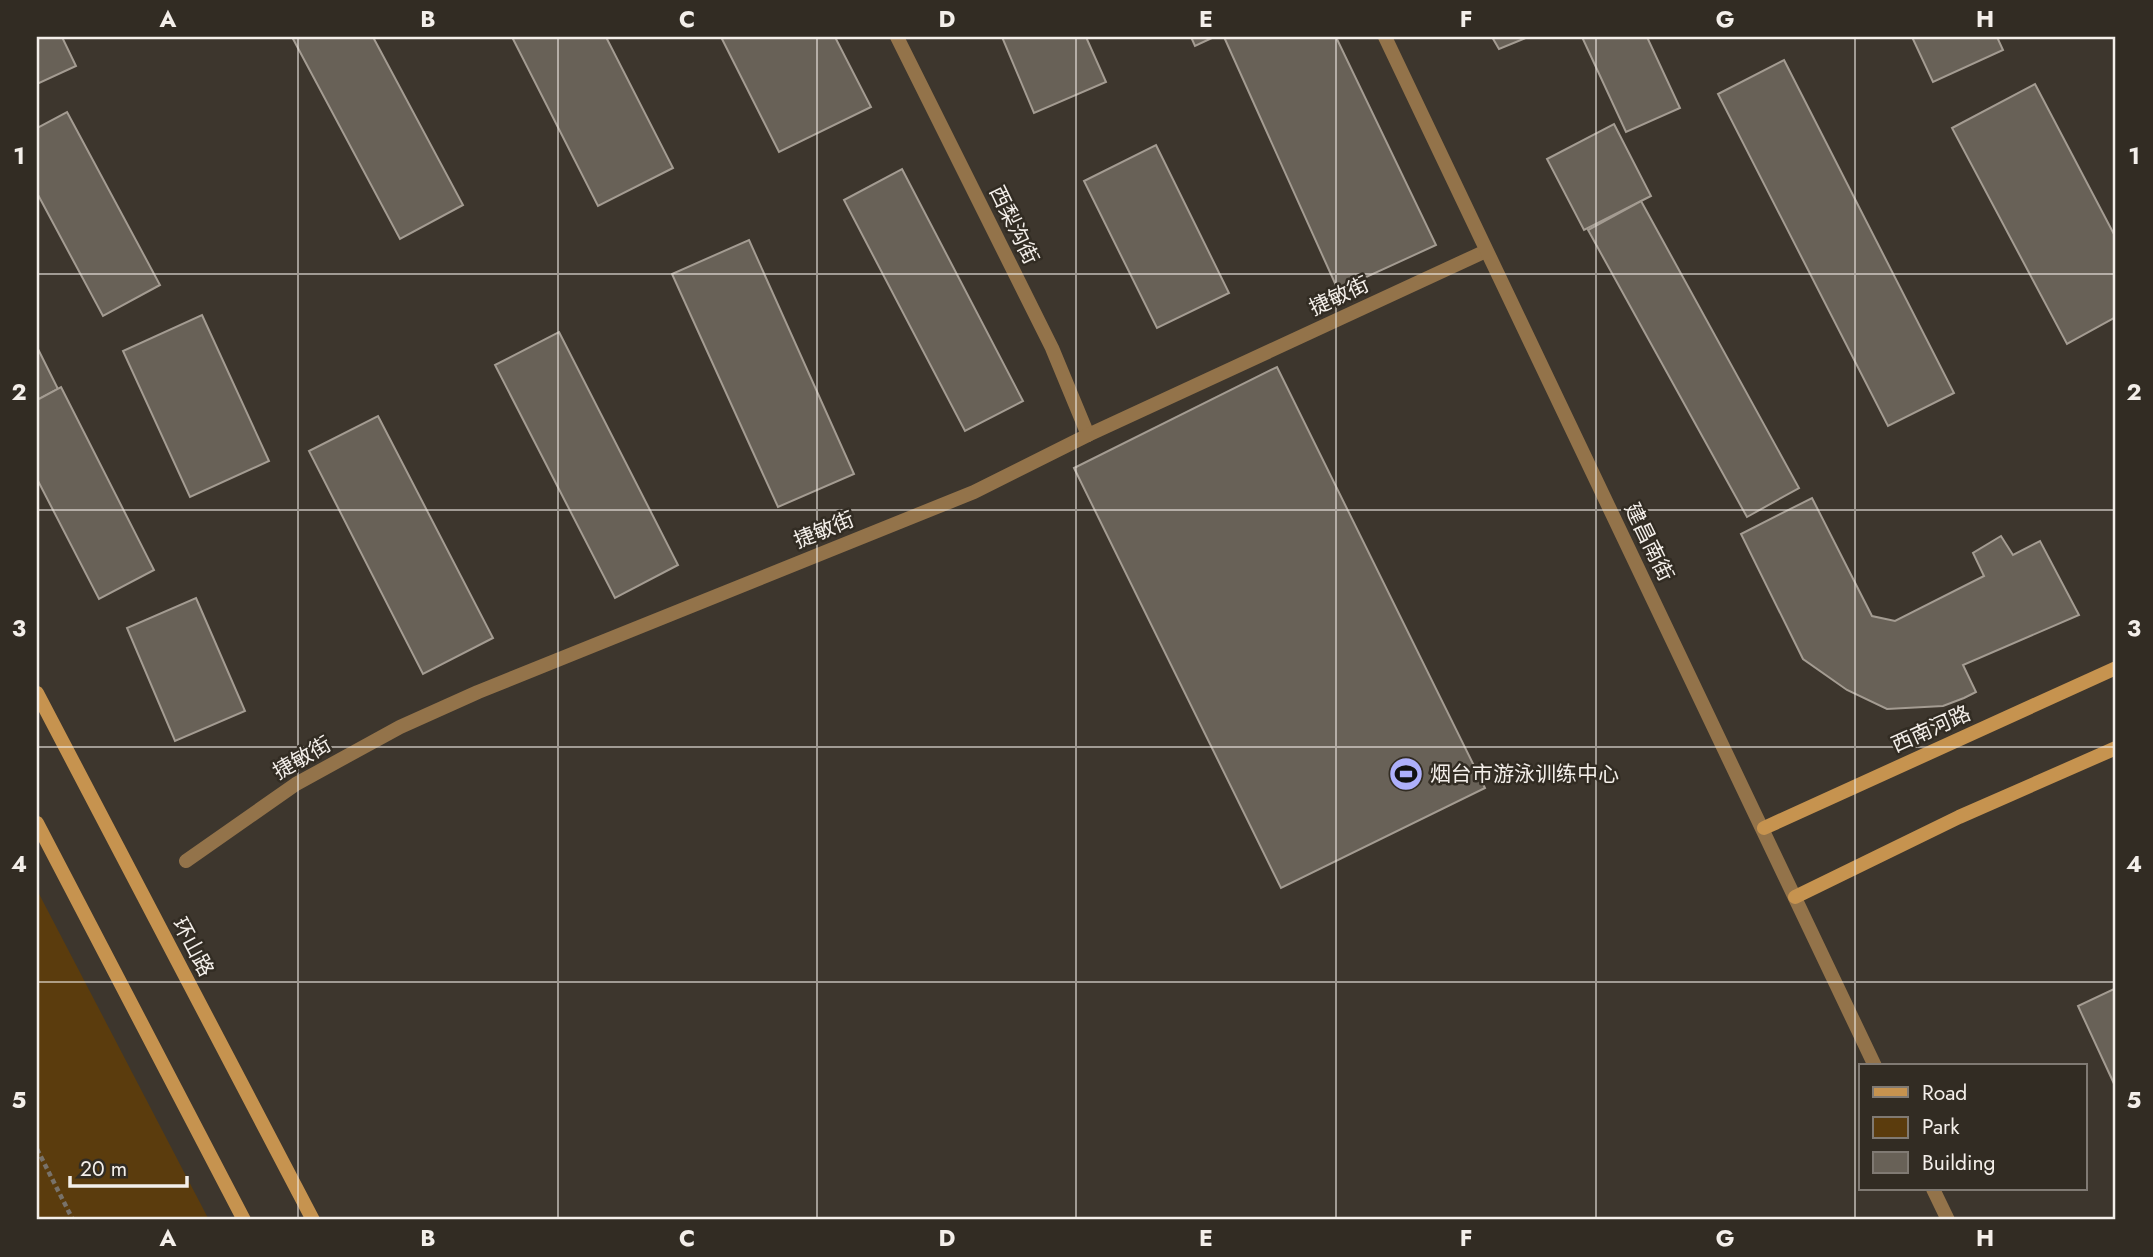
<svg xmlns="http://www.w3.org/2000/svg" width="2153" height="1257" font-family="Jost,'Noto Sans SC',sans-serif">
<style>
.green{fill:#5b3c0d}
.building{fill:#686157;stroke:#a49c92;stroke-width:2}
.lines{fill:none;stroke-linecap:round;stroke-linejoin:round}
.path{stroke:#78726a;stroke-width:4.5;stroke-dasharray:5 3.5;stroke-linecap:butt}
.minor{stroke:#93734a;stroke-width:14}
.tertiary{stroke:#93734a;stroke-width:14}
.secondary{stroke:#c6934f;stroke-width:14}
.grid{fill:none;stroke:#f4efea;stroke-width:2;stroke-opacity:0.55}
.labels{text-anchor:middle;stroke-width:5;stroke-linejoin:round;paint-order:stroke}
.street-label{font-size:21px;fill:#f4efea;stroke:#322c23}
.poi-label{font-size:21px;fill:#f4efea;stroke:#322c23;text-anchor:start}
.neatline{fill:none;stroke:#f4efea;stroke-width:2.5}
.grid-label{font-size:23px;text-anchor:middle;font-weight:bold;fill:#f4efea}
</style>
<rect width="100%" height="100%" fill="#3d362d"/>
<polygon class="green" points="37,890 209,1220 37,1220"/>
<g class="building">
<polygon points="37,37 62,37 76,66 37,84"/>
<polygon points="292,37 373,37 463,205 400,239"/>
<polygon points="512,37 606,37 673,168 598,206"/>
<polygon points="721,37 835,37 871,107 779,152"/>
<polygon points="1002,37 1086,37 1106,82 1034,113"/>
<polygon points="1191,37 1214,37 1195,46"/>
<polygon points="1224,37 1336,37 1436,245 1338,290"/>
<polygon points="1492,37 1528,37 1499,49"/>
<polygon points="1582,37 1647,37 1680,108 1626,132"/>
<polygon points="1912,37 1997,37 2003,50 1933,82"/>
<polygon points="1784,60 1954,393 1888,426 1718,94"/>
<polygon points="2035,84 2116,238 2116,317 2067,344 1952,128"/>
<polygon points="67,112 160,285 103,316 37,193 37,128"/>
<polygon points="1614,124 1651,196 1584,230 1547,159"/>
<polygon points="1156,145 1229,293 1157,328 1084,181"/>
<polygon points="902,169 1023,401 965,431 844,200"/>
<polygon points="1641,201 1799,488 1747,517 1588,230"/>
<polygon points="749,240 854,474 778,507 672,274"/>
<polygon points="202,315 269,461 190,497 123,351"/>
<polygon points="559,332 678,565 615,598 495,365"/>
<polygon points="37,347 58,389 37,400"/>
<polygon points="1277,367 1485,788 1281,888 1074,468"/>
<polygon points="61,387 154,570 99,599 37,479 37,400"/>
<polygon points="378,416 493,638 423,674 309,451"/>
<polygon points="1812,498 1872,616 1895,621 1984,576 1973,553 2001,536 2013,555 2040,541 2079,615 1963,665 1976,692 1964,698 1943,706 1887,709 1847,690 1803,659 1741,534"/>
<polygon points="196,598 245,711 175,741 127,628"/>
<polygon points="2116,988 2116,1088 2078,1006"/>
</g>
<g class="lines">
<polyline class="path" points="37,1149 73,1220"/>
<g class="minor">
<polyline points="897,37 1052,348 1088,435"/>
<polyline points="186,861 296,784 400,727 478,692 974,492 1088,435 1486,251"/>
</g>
<g class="tertiary">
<polyline points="1385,37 1875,1066"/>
<polyline points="1933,1189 1948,1220"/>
</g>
<g class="secondary">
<polyline points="37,693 313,1220"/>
<polyline points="37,823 244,1220"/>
<polyline points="1764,828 2116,668"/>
<polyline points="1795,897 1959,817 2116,748"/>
</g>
</g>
<path class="grid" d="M 298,37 L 298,1220M 558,37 L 558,1220M 817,37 L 817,1220M 1076,37 L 1076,1220M 1336,37 L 1336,1220M 1596,37 L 1596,1220M 1855,37 L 1855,1220M 37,274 L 2116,274M 37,510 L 2116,510M 37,747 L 2116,747M 37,982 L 2116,982"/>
<defs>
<g id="stadium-disc" transform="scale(1.75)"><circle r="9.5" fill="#adaffb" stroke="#322c23"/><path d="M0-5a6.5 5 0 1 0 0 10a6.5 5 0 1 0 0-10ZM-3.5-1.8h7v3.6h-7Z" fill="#111"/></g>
</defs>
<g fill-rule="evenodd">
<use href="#stadium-disc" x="1406" y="774"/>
</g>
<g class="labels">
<g class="street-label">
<text transform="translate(1014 225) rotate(64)" y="7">西梨沟街</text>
<text transform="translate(1339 296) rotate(-25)" y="7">捷敏街</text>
<text transform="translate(824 530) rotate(-22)" y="7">捷敏街</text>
<text transform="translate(1649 542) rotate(64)" y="7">建昌南街</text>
<text transform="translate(1931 729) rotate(-24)" y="7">西南河路</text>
<text transform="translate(302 758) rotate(-30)" y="7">捷敏街</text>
<text transform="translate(193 947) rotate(62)" y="7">环山路</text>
</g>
<g class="poi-label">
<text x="1430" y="781">烟台市游泳训练中心</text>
</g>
</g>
<rect width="2153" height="1257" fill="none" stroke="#322c23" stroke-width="77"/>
<rect x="1859" y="1064" width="228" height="126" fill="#322c23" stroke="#807a73" stroke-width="2"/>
<rect x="1873" y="1087" width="35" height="10" fill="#c6934f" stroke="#807a73" stroke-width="2"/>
<text x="1922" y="1100" font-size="21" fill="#f4efea">Road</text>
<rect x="1873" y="1117" width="35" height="21" fill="#5b3c0d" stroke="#807a73" stroke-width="2"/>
<text x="1922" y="1134" font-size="21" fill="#f4efea">Park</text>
<rect x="1873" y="1152" width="35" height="21" fill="#686157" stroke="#807a73" stroke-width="2"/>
<text x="1922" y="1170" font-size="21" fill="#f4efea">Building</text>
<path d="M70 1176v10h117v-10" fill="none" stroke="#f4efea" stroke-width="3.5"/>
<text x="80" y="1176" font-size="21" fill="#f4efea" stroke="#322c23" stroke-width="5" paint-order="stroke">20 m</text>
<rect x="38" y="38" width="2076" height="1180" class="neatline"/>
<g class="grid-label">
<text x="168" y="27">A</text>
<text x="428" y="27">B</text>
<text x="687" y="27">C</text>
<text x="947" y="27">D</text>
<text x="1206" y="27">E</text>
<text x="1466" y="27">F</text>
<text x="1725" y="27">G</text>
<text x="1985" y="27">H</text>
<text x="19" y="164">1</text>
<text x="2134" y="164">1</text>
<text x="19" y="400">2</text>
<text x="2134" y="400">2</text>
<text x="19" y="636">3</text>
<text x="2134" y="636">3</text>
<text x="19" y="872">4</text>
<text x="2134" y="872">4</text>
<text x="19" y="1108">5</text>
<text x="2134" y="1108">5</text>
<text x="168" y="1246">A</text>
<text x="428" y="1246">B</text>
<text x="687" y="1246">C</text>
<text x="947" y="1246">D</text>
<text x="1206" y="1246">E</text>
<text x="1466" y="1246">F</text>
<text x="1725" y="1246">G</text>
<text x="1985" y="1246">H</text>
</g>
</svg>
